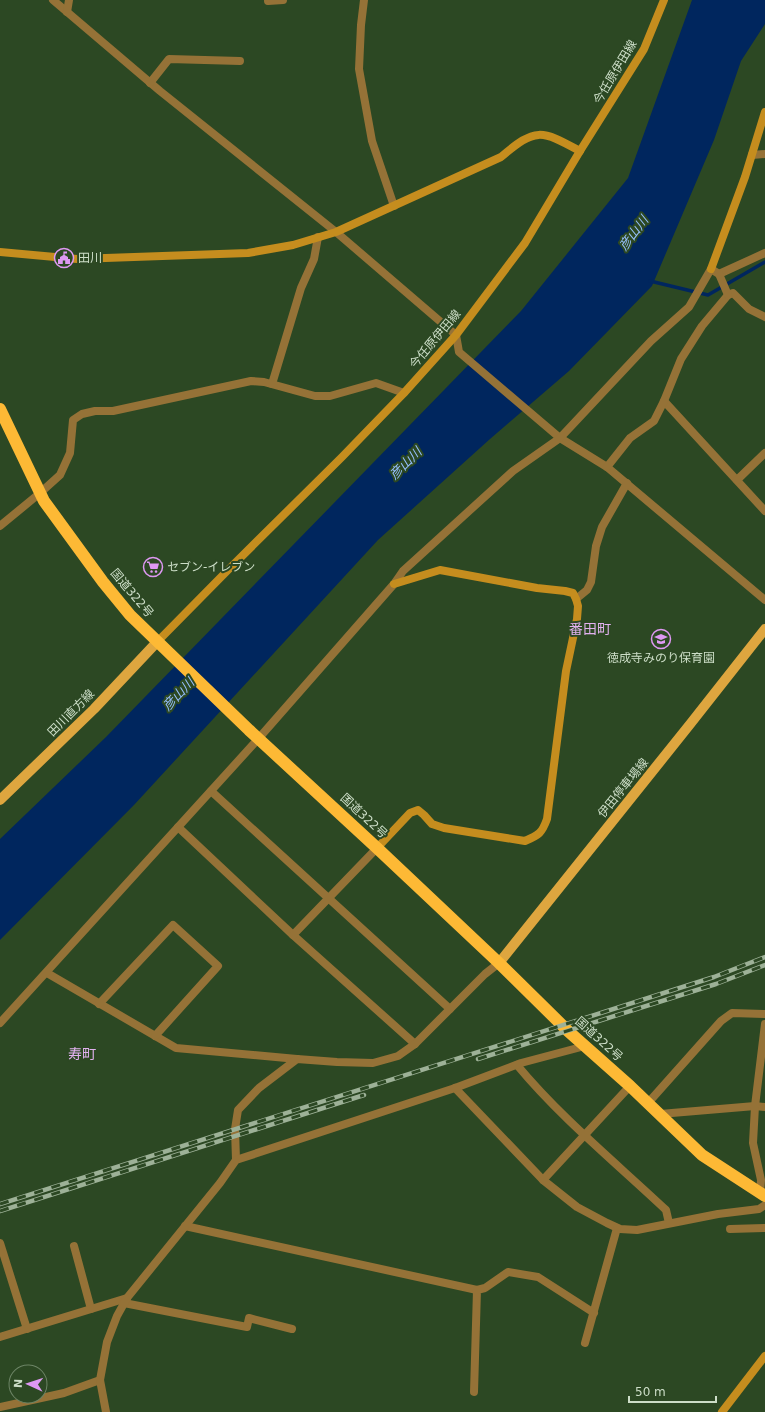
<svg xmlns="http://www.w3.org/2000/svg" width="765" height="1412" font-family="'DejaVu Sans','Noto Sans JP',sans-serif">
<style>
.water{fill:#00265e}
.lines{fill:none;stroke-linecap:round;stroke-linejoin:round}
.stream{stroke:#00265e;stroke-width:3.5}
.street{stroke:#957237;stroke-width:8}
.secondary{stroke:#c58d1e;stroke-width:8}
.primary{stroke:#dea63f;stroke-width:10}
.highway{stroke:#fdb935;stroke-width:12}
.rail-casing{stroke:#9db197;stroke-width:4.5}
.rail{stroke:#2c4823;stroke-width:3;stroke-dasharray:9;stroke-linecap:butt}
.labels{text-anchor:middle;stroke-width:4;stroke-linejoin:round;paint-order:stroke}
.street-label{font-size:12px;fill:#cddec8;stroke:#2c4823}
.poi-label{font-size:12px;fill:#cddec8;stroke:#2c4823;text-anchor:start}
.water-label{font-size:13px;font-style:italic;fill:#96bffe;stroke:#2c4823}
.quarter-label{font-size:14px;fill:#e1b1ef;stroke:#2c4823}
</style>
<rect width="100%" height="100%" fill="#2c4823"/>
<polygon class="water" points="692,0 765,0 765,24 741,61 714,140 652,286 569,371 490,439 378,540 134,805 0,940 0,839 106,737 521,311 628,178"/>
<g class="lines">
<polyline class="stream" points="650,281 708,295 765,262"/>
<g class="street">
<polyline points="53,0 160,91 336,232 456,335 459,352 560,438 607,467 765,600"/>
<polyline points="364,0 361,25 359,69 372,141 394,206"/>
<polyline points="268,1 283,0"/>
<polyline points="67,12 69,0"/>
<polyline points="150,83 169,59 240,61"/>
<polyline points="752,155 765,154"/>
<polyline points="719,274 765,253"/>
<polyline points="272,384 301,288 314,259 318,237"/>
<polyline points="664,401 765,511"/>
<polyline points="607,467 630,438 654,421 664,401 681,359 702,326 728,295 733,293 749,309 765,317"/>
<polyline points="737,480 765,453"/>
<polyline points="0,526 40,493 60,475 70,453 73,420 82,414 95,411 113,411 251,381 264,382 315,396 330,396 376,383 404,393"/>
<polyline points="576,599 587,590 591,582 596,546 602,527 627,483"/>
<polyline points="211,791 450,1009"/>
<polyline points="178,827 293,935 415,1044"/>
<polyline points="293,935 377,848"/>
<polyline points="47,973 176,1048 297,1059"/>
<polyline points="99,1004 173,925 218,966 155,1036"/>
<polyline points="0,1023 259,738 394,584 403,571 513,471 560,438 651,341 689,307 711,269 719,274 728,295"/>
<path d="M 517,1065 C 560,1117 616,1163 666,1210 L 669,1223"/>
<polyline points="455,1088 543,1180 577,1207 607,1223 620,1229 637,1230 718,1214 759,1209 765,1205"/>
<polyline points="648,1103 721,1021 732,1013 765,1014"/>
<polyline points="660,1114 755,1106 765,1107"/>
<polyline points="236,1160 235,1129 238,1110 259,1088 297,1059 337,1062 373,1063 398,1056 415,1044 485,974 499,963"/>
<polyline points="543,1180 630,1086"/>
<polyline points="760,1194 761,1180 753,1143 755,1106 765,1024"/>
<polyline points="185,1226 477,1290"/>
<polyline points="730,1229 765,1228"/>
<polyline points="0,1243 27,1329"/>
<polyline points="74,1246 91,1309"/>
<polyline points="124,1303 247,1327 249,1318 292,1329"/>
<polyline points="0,1337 127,1298"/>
<polyline points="585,1343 617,1228"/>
<polyline points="474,1392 477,1290 485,1288 508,1272 538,1277 594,1313"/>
<polyline points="0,1407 64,1393 100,1380"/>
<polyline points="106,1412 100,1380 107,1342 117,1316 127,1298 220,1183 236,1160 455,1088 521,1063 585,1046"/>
</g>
<g class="secondary">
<path d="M 0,252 L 77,259 L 248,253 L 293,245 L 336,232 L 501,157 C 536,127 541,130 580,151"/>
<polyline points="711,269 745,177 765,112"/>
<polyline points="157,642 228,570 342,457 404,393 456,335 525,243 580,151 644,49 664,0"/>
<path d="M 377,848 L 410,813 L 418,810 L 424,815 L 432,824 L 444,828 L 525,841 C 539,835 542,833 547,819 L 566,671 L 577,619 L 578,606 L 576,599 L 573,593 L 565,591 L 537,588 L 440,570 L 394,584"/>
<polyline points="722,1412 765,1356"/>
</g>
<g class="primary">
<polyline points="0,800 94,709 157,642"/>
<polyline points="499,963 691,723 765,629"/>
</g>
<polyline class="highway" points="0,409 44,501 103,582 130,615 249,730 377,848 499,963 568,1031 630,1086 702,1155 765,1196"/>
<g class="rail-casing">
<g id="rail">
<polyline points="478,1059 716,984 765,965"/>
<polyline points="0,1204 714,977 765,957"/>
<polyline points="0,1211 364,1095"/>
</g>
</g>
<use href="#rail" class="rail"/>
</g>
<defs>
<g id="civic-ring" transform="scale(1)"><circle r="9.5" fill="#2c4823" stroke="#de98f2" stroke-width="1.5"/><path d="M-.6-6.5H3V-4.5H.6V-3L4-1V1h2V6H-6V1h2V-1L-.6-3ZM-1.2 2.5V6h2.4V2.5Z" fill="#de98f2"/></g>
<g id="supermarket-ring" transform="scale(1)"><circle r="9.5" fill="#2c4823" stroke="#de98f2" stroke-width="1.5"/><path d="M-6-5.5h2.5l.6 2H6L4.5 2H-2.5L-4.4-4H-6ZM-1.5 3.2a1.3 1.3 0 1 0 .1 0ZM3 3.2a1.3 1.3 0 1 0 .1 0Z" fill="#de98f2"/></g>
<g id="school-ring" transform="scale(1)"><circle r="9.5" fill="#2c4823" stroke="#de98f2" stroke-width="1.5"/><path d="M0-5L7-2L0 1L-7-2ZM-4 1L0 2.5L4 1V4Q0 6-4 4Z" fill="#de98f2"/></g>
</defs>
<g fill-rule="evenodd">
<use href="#civic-ring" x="64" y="258"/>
<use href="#supermarket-ring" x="153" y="567"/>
<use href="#school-ring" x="661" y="639"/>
</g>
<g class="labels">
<g class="street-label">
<text transform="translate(615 72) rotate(-59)" y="4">今任原伊田線</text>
<text transform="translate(435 339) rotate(-50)" y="4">今任原伊田線</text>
<text transform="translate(132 593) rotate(50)" y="4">国道322号</text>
<text transform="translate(71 713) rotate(-45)" y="4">田川直方線</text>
<text transform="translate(623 788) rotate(-51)" y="4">伊田停車場線</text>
<text transform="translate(364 816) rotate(43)" y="4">国道322号</text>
<text transform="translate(599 1039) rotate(42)" y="4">国道322号</text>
</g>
<g class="poi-label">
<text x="78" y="262">田川</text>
<text x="167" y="571">セブン-イレブン</text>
<text x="661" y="662" text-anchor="middle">徳成寺みのり保育園</text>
</g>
<g class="water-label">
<text transform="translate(633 233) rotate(-53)" y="5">彦山川</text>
<text transform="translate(405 463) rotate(-45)" y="5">彦山川</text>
<text transform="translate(178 694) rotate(-46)" y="5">彦山川</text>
</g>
<g class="quarter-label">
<text x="590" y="634">番田町</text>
<text x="82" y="1059">寿町</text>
</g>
</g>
<g transform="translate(28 1384) rotate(273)"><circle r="19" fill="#2c4823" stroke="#6c8465"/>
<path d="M0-3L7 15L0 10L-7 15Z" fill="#de98f2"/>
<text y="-6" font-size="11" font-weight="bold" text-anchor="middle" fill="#cddec8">N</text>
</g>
<path d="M629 1396v6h87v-6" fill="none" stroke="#cddec8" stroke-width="2"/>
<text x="635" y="1396" font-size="12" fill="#cddec8" stroke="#2c4823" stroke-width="3" paint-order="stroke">50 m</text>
</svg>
